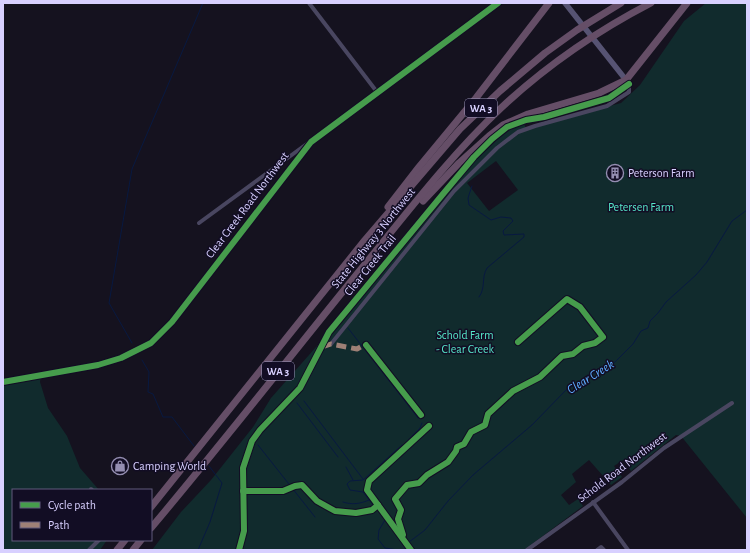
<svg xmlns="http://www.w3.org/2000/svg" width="750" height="553" font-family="'Alegreya Sans',sans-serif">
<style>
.green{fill:#112b2d;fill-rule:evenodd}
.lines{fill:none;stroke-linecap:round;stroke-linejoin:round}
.stream{stroke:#081941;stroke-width:1}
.street{stroke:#494660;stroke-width:4}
.secondary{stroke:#565373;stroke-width:5.5}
.highway{stroke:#654e67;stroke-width:7}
.quiet{stroke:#9e8076;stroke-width:5;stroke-dasharray:10 5;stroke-linecap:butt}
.cycleway-casing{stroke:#120d24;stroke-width:8}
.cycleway{stroke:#469c4c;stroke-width:6}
.labels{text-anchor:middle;stroke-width:3;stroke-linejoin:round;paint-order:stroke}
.shield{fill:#120d24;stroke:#9d96bd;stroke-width:1}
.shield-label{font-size:11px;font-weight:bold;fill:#d8d0ff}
.poi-label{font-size:12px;fill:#d8d0ff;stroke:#120d24;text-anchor:start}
.street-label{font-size:12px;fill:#d8d0ff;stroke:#120d24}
.park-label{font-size:12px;fill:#55e6c8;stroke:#120d24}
.water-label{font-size:13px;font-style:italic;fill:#5eaeff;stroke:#120d24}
</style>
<rect width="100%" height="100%" fill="#15121f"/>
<g class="green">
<path d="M 706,3 L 747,3 L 747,518 L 681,436 L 676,435 L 631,471 L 623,460 L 614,466 L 622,477 L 611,485 L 589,460 L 572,474 L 576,482 L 561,495 L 569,505 L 578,499 L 583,506 L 524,550 L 152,550 L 181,512 L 211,480 L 253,427 L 271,398 L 324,338 L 320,349 L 474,162 L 498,139 L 511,129 L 524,124 L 526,128 L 621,103 L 640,85 L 684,21 ZM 496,161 L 518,190 L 489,211 L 467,183 Z"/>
<polygon points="41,375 40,382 48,408 67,436 80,468 99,490 13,490 13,540 107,540 100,550 3,550 3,382"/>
</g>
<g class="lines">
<g class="stream">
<path d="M 472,186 L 468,198 L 469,205 L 491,220 L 501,217 L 511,218 L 513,221 L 503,231 L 504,235 L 524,234 L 524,237 L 487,268 C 481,278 486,288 479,297"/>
<polyline points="348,328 418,418"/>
<polyline points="132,343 109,303 132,169 203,3"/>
<polyline points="142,360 149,372 148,392 153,394 163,417 172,417 194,446"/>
<polyline points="304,401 363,479"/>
<polyline points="297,403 338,457"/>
<polyline points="406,442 420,428 422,423"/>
<polyline points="258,445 315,517"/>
<polyline points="346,467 353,480"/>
<path d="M 343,502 C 352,505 360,504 369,500"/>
<polyline points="374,506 363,492 350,490 347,484 350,481 363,480 402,445"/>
<polyline points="376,508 391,528"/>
<polyline points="385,520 379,530 378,539 385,548 398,550"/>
<polyline points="198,550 210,522 222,483 209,466"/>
<polyline points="405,550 405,545 425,530 448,501 473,475 532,425 566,390 606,366 611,366 633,344 641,331 648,328 650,321 658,313 666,302 696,275 707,262 732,221 747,210"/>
</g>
<g class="street">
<polyline points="309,3 377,92"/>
<polyline points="199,223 308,143"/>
<polyline points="331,344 454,191 497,148 518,132 535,126 607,106 629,92 629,86 626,80"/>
<polyline points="91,489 92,490"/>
<polyline points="593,502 628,550"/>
<polyline points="89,550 99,540"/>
<polyline points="527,550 622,482 664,448 732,403"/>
<polyline points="597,550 601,547 604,550"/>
</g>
<g class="secondary">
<polyline points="565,3 626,80"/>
<polyline points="3,382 98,365 121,358 151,343 172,322 311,142 498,3"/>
</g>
<g class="highway">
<polyline points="423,201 459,163 489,136 503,125 528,114 599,93 626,80 687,3"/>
<polyline points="388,207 419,167 476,98 549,3"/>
<polyline points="151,507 365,240 460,129 500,91 545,53 577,30 621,3"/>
<path d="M 151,528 C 221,445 288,359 357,274 C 403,218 448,158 501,108 C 546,66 597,31 651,3"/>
<polyline points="117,550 125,540"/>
<polyline points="133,550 141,540"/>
</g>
<polyline class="quiet" points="322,347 331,344 357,349 364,345"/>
<g class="cycleway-casing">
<g id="cycleway">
<polyline points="366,345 421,415"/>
<polyline points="3,382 98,365 121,358 151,343 172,322 311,142 498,3"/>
<polyline points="243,491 283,491 295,486 302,485 317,501 335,511 356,513 372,510 378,505"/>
<polyline points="402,536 403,535 398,519 401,510 395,499 407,485 419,483 427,475 448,462 456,451 457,447 464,444 471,432 485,425 488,414 513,391 540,377 562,356 573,354 583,346 595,343 603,337 580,307 567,299 518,342"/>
<polyline points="239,550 244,531 243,468 252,441 260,430 300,388 329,332 443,194 474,157 492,139 507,127 526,120 544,117 609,98 629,84"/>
<polyline points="411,550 367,490 369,481 429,426"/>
</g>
</g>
<use href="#cycleway" class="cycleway"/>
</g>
<defs>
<g id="building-ring" transform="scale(0.9)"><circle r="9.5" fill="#120d24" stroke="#948eb1" stroke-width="1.5"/><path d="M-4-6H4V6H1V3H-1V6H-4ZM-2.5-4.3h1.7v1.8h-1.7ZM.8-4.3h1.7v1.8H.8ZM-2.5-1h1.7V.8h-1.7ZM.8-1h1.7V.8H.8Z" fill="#948eb1"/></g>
<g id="shop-ring" transform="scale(0.9)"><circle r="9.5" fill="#120d24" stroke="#948eb1" stroke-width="1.5"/><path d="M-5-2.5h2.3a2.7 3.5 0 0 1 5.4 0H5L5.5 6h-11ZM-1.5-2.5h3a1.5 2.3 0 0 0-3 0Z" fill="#948eb1"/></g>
</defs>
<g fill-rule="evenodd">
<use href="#building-ring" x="615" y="173"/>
<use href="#shop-ring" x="120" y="466"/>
</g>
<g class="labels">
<g class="shield">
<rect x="465" y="99" width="32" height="18" rx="3"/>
<rect x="262" y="362" width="32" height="18" rx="3"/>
</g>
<g class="shield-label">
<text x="481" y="112">WA 3</text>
<text x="278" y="375">WA 3</text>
</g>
<g class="poi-label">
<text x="628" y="177">Peterson Farm</text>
<text x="133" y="470">Camping World</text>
</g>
<g class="street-label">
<text transform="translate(247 205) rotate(-53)" y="4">Clear Creek Road Northwest</text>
<text transform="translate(373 238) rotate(-51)" y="4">State Highway 3 Northwest</text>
<text transform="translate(370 265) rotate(-51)" y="4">Clear Creek Trail</text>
<text transform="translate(622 467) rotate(-37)" y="4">Schold Road Northwest</text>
</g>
<g class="park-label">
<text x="641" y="211">Petersen Farm</text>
<text x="465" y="339">Schold Farm<tspan x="465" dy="14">- Clear Creek</tspan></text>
</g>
<g class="water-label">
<text transform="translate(590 376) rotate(-32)" y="5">Clear Creek</text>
</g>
</g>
<rect width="750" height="553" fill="none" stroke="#d8d0ff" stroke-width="8"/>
<rect x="12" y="489" width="140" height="52" fill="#120d24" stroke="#615b7c"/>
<rect x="20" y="502" width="20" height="6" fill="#469c4c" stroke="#615b7c"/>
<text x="48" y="509" font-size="12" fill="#d8d0ff">Cycle path</text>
<rect x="20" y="522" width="20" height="6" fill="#9e8076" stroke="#615b7c"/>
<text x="48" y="529" font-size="12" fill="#d8d0ff">Path</text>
</svg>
